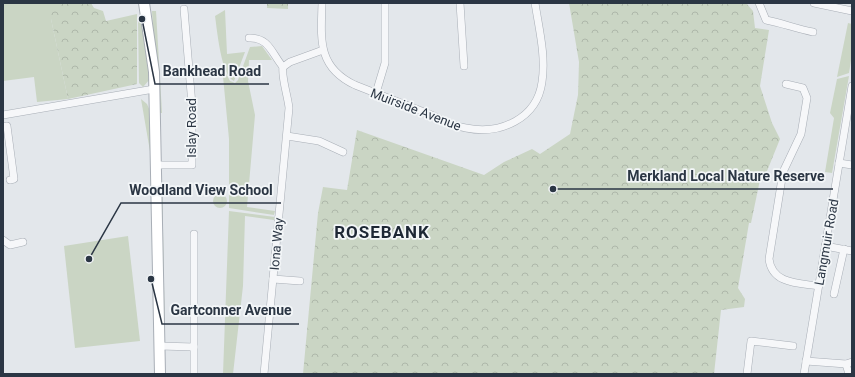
<svg xmlns="http://www.w3.org/2000/svg" width="855" height="377" font-family="Roboto,sans-serif">
<style>
.grass{fill:#cad5c4}
.park{fill:url(#park-crowns)}
.lines{fill:none;stroke-linecap:round;stroke-linejoin:round}
.street-casing{stroke:#a8aeb6;stroke-width:8}
.secondary-casing{stroke:#a8aeb6;stroke-width:12}
.street{stroke:#f6f7f9;stroke-width:7}
.secondary{stroke:#fff;stroke-width:10}
.labels{text-anchor:middle;stroke-width:3.5;stroke-linejoin:round;paint-order:stroke}
.street-label{font-size:13px;fill:#2b3644;stroke:#f3f6f8}
.district-label{font-size:17px;font-weight:bold;letter-spacing:1px;fill:#1d2734;stroke:#f3f6f8}
.leader{fill:none;stroke:#2b3644;stroke-width:1.5}
.callout-dot{fill:#2b3644;stroke:#f3f6f8;stroke-width:1.5}
.callout-label{font-size:14px;text-anchor:middle;font-weight:bold;fill:#2b3644;stroke:#f3f6f8;stroke-width:3.5;stroke-linejoin:round;paint-order:stroke}
</style>
<defs>
<pattern id="park-crowns" width="20" height="18" patternUnits="userSpaceOnUse"><rect width="20" height="18" fill="#cad5c4"/><path d="M2 6a3 3 0 1 1 6 0M12 15a3 3 0 1 1 6 0" fill="none" stroke="#aeb7aa"/></pattern>
</defs>
<rect width="100%" height="100%" fill="#e3e7eb"/>
<g class="grass">
<polygon points="3,3 51,3 51,19 68,99 37,102 34,77 3,81"/>
<path d="M 225,10 L 227,54 L 245,52 L 234,81 C 221,76 217,29 215,16 Z"/>
<polygon points="152,11 156,11 162,113 158,113"/>
<polygon points="138,17 141,17 142,23 144,23 150,79 143,87 139,83"/>
<polygon points="848,23 852,24 852,54 849,73 837,77"/>
<polygon points="262,46 272,60 249,60 248,81 255,115 247,207 275,211 274,215 229,208 229,139 222,66 230,81 235,83 238,80 250,47"/>
<polygon points="849,76 832,173 825,172 834,118 830,113 837,79"/>
<polygon points="141,99 147,104 150,111 152,163"/>
<polygon points="161,171 162,174 165,336 163,336"/>
<circle cx="220" cy="201" r="7"/>
<polygon points="229,211 275,217 274,220 245,216 243,286 233,374 223,374"/>
<polygon points="128,236 140,341 75,348 64,246"/>
</g>
<g class="park">
<polygon points="51,3 91,3 94,8 103,11 106,21 137,14 137,84 68,99 51,19"/>
<polygon points="267,3 288,3 288,9 267,8"/>
<polygon points="569,3 746,3 753,11 755,28 769,30 760,86 772,123 780,139 765,176 761,175 751,223 749,223 738,288 745,299 744,307 721,310 714,374 303,374 318,213 323,187 347,190 357,130 484,175 504,162 532,149 540,154 570,134 578,95 579,62"/>
</g>
<g class="lines">
<g class="street-casing">
<g id="street">
<path d="M 322,3 C 321,39 317,67 355,85 C 380,95 404,104 429,114 C 441,119 453,126 466,128 C 500,135 537,119 542,82 C 546,56 539,29 535,3"/>
<polyline points="460,3 464,66"/>
<path d="M 759,3 L 766,20 C 782,23 797,29 813,32"/>
<polyline points="814,3 852,11"/>
<path d="M 249,38 C 269,37 272,54 283,67 C 281,76 288,97 289,108 L 264,374"/>
<polyline points="283,67 290,62 323,50"/>
<path d="M 786,84 L 803,88 L 807,98 L 801,134 L 783,172 L 769,259 C 772,284 798,283 818,286"/>
<polyline points="376,93 385,63 385,3"/>
<polyline points="3,115 154,89"/>
<polyline points="3,127 7,126 14,179 10,180"/>
<polyline points="287,136 319,141 343,152"/>
<polyline points="839,163 852,165"/>
<polyline points="156,165 192,165 192,105 184,9"/>
<polyline points="194,234 194,374"/>
<polyline points="3,240 10,245 23,242"/>
<polyline points="825,246 852,251"/>
<polyline points="273,279 300,281"/>
<polyline points="834,294 844,249"/>
<polyline points="160,346 194,347"/>
<polyline points="806,361 846,364 852,362"/>
<polyline points="846,364 849,374"/>
<polyline points="747,374 751,341 793,346"/>
<polyline points="804,374 852,86"/>
</g>
</g>
<g class="secondary-casing">
<polyline id="secondary" points="144,3 154,72 160,374"/>
</g>
<use href="#street" class="street"/>
<use href="#secondary" class="secondary"/>
</g>
<g class="labels">
<g class="street-label">
<text transform="translate(416 109) rotate(21)" y="5">Muirside Avenue</text>
<text transform="translate(191 128) rotate(-90)" y="5">Islay Road</text>
<text transform="translate(826 242) rotate(-80)" y="5">Langmuir Road</text>
<text transform="translate(276 244) rotate(-85)" y="5">Iona Way</text>
</g>
<g class="district-label">
<text x="382" y="238">ROSEBANK</text>
</g>
</g>
<path class="leader" d="M142 19L155 84H269M553 189L620 189H833M89 259L121 203H281M151 279L162 324H299"/>
<g class="callout-dot">
<circle cx="142" cy="19" r="4"/>
<circle cx="553" cy="189" r="4"/>
<circle cx="89" cy="259" r="4"/>
<circle cx="151" cy="279" r="4"/>
</g>
<g class="callout-label">
<text x="212" y="76">Bankhead Road</text>
<text x="726" y="181">Merkland Local Nature Reserve</text>
<text x="201" y="195">Woodland View School</text>
<text x="231" y="315">Gartconner Avenue</text>
</g>
<rect width="855" height="377" fill="none" stroke="#2b3644" stroke-width="8"/>
</svg>
